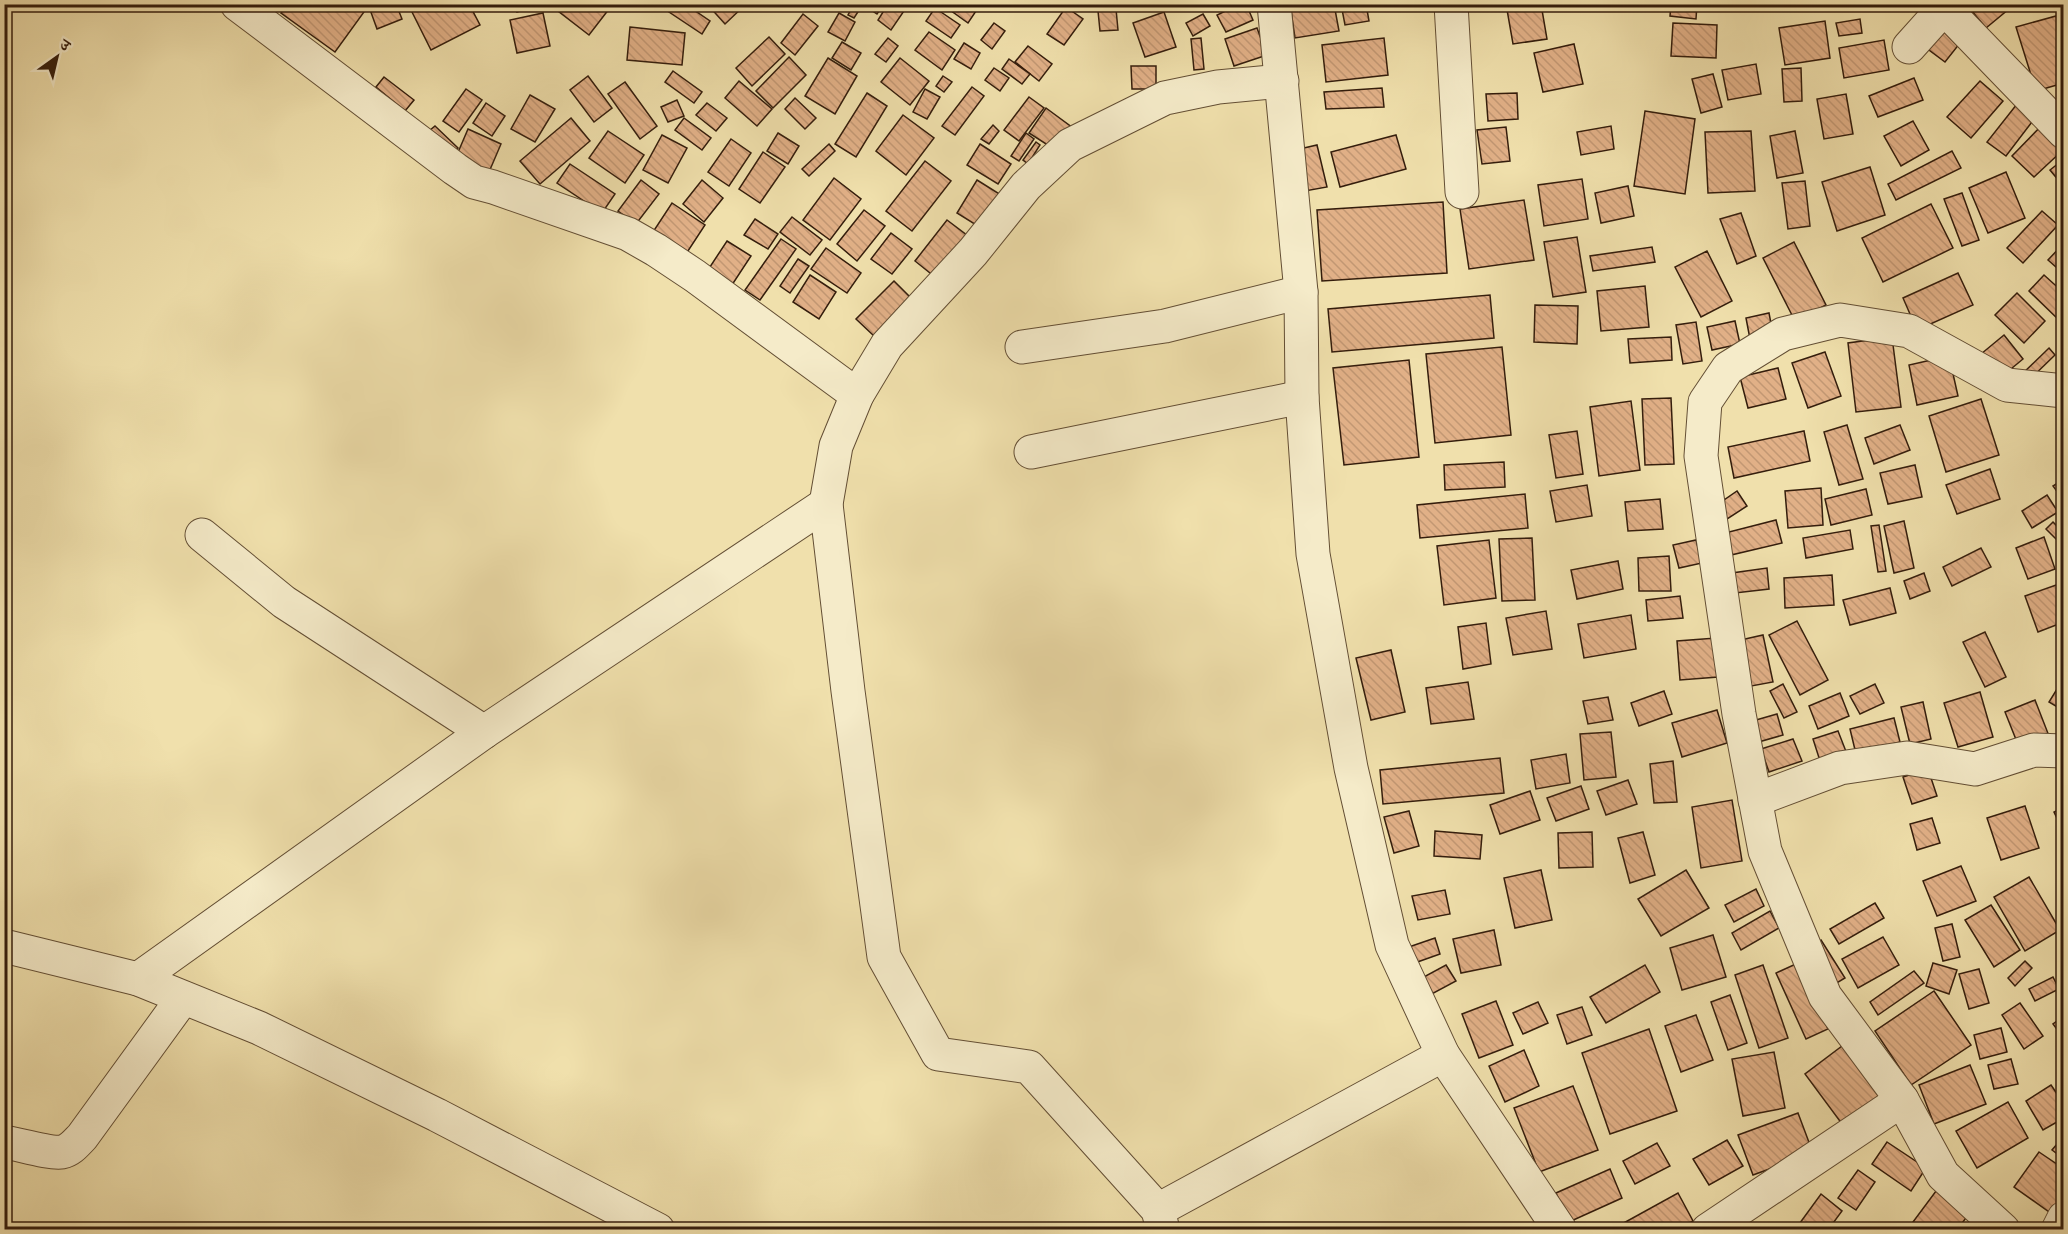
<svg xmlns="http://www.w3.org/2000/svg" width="2068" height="1234" font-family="'Sorts Mill Goudy','Noto Serif Devanagari',serif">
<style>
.building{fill:url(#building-back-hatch);stroke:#341d0c;stroke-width:1.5}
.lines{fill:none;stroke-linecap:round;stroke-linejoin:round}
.minor-casing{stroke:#634e34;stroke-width:35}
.tertiary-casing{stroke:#634e34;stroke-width:35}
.minor{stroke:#f5ebc9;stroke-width:33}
.tertiary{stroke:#f5ebc9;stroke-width:33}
</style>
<defs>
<pattern id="building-back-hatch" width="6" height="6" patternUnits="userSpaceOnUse" patternTransform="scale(1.5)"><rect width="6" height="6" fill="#e1b087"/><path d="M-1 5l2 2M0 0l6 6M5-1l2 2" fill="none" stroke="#c29773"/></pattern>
</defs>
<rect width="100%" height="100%" fill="#f0e0ac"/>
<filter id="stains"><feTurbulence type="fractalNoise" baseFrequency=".00333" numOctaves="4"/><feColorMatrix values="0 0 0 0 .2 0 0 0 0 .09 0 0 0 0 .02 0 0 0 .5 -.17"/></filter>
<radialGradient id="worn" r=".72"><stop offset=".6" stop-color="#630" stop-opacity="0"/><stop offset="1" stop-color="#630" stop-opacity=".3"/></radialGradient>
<g class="building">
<polygon points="287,4 354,4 364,12 335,52 281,13"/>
<polygon points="368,4 396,4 402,19 377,29"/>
<polygon points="408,4 469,4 480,25 431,50"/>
<polygon points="515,4 541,4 517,12"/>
<polygon points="563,4 604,4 609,9 589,35 558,11"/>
<polygon points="657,4 685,4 710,21 702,34"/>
<polygon points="707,4 746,4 725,24"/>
<polygon points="854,4 863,4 854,18 848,15"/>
<polygon points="866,4 884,4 877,14 865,6"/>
<polygon points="888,4 900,4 906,8 891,30 878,20"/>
<polygon points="954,4 979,4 980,5 968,23 950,10"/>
<polygon points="1240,4 1246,4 1253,20 1226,32 1217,15"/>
<polygon points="1290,4 1334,4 1339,31 1295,38"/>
<polygon points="1341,4 1366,4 1369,21 1345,25"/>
<polygon points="1506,4 1541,4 1547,39 1513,44"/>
<polygon points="1671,4 1697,4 1696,19 1670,16"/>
<polygon points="1966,4 2015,4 1986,28"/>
<polygon points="1066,7 1083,19 1064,45 1047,34"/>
<polygon points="935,8 960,25 951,38 926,21"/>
<polygon points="1116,9 1118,30 1100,31 1098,11"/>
<polygon points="1164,12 1176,47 1145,57 1133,23"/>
<polygon points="543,13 550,46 517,53 510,20"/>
<polygon points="839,13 855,22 845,41 828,32"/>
<polygon points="803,14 818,26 795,55 781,43"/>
<polygon points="1203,14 1210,26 1193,36 1186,23"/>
<polygon points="2056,16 2064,41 2064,83 2036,91 2016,27"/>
<polygon points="1860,19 1862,33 1839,36 1836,23"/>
<polygon points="1825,21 1830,58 1785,65 1779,28"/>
<polygon points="1943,22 1964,38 1945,62 1925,47"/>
<polygon points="994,23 1005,31 992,49 981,40"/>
<polygon points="1673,23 1717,25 1716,58 1671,56"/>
<polygon points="630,27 685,33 682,65 627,60"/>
<polygon points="1257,28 1267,55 1234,66 1225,39"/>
<polygon points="929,32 955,50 942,70 915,50"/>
<polygon points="769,37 785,54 752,86 736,68"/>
<polygon points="888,38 898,46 886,62 875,54"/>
<polygon points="1201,38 1204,69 1194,70 1191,39"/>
<polygon points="1384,38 1388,75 1326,82 1322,45"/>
<polygon points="1884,40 1889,70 1844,78 1839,48"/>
<polygon points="842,42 861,53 851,70 832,58"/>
<polygon points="964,43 980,53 971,69 954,59"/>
<polygon points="1574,44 1583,84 1543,92 1534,53"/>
<polygon points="1028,46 1052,64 1039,81 1015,62"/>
<polygon points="789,57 806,75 773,108 756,91"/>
<polygon points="828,58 857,76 835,114 805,96"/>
<polygon points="900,58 929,81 910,105 881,82"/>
<polygon points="1009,59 1030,74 1022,84 1002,69"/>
<polygon points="1756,64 1761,94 1728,100 1722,70"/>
<polygon points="1131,66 1156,66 1156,89 1132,89"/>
<polygon points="994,68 1009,78 1000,91 985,80"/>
<polygon points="1801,68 1802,101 1784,102 1782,69"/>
<polygon points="673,71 702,92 694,103 665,82"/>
<polygon points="1713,74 1722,107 1701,113 1692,79"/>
<polygon points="588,76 612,108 594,122 570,90"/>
<polygon points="943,76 952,82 944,92 936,86"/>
<polygon points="384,77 414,100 405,111 376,87"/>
<polygon points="1914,78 1923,100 1878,117 1869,96"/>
<polygon points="739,81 772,109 757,126 725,98"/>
<polygon points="1980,81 2003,101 1971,138 1947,117"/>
<polygon points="625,82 657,126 640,139 608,94"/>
<polygon points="972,87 984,96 955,135 942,126"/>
<polygon points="1382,88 1384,107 1326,109 1324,92"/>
<polygon points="466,89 482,100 459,132 443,121"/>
<polygon points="925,89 940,97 927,119 913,112"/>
<polygon points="867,93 887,106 856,157 835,144"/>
<polygon points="1517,93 1518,119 1488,121 1486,94"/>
<polygon points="1846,94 1853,134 1824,139 1817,99"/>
<polygon points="530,95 555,109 535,142 511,129"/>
<polygon points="1029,97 1044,108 1019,141 1004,130"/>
<polygon points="795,98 816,118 805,129 785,109"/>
<polygon points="677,100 684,116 668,122 661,107"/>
<polygon points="486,103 505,116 492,136 473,123"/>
<polygon points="707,103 727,118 716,131 696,115"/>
<polygon points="2017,104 2035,118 2006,156 1987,142"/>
<polygon points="1046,108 1073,128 1057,151 1029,133"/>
<polygon points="1645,111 1695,119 1685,194 1634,186"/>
<polygon points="903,115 934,138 906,175 876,151"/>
<polygon points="571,118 590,141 540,184 520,161"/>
<polygon points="684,118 711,138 702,150 675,130"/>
<polygon points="1913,121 1929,150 1901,166 1884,136"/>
<polygon points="2046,121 2064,139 2064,149 2034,177 2012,156"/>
<polygon points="993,125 999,131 989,144 981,139"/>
<polygon points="435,126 458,148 453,153 429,131"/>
<polygon points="1611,126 1614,149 1581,155 1577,132"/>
<polygon points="1506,127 1510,161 1482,164 1477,130"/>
<polygon points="468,129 501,144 489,172 456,157"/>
<polygon points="608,131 644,155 625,183 589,158"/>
<polygon points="1751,131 1755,191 1708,193 1705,132"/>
<polygon points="1795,131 1803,173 1777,178 1770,136"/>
<polygon points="778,133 799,146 788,164 767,151"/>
<polygon points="1026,133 1034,139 1019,161 1011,156"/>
<polygon points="662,135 687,148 668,183 643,170"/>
<polygon points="1396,135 1406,169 1340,187 1331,152"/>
<polygon points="731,139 751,153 729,186 708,172"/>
<polygon points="1036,142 1040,145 1028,164 1023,160"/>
<polygon points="829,144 835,151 809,176 802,169"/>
<polygon points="980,144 1011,164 998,184 967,165"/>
<polygon points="1317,145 1327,187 1305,191 1295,150"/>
<polygon points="1952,151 1961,168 1896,200 1888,184"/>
<polygon points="763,152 785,167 760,203 739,189"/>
<polygon points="2064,159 2064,187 2050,170"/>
<polygon points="925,161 951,181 912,231 886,211"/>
<polygon points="570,164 615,194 602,213 557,183"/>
<polygon points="1870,167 1885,215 1837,231 1822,182"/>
<polygon points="2006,172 2025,218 1988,233 1969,188"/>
<polygon points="834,178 861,199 830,240 803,220"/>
<polygon points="1582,179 1588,219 1544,226 1538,185"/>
<polygon points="641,180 659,194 636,224 618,211"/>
<polygon points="702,180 723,198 704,222 683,204"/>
<polygon points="977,180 1001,195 981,228 957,213"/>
<polygon points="1805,181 1810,226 1788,229 1782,183"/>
<polygon points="1628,186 1634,216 1601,223 1595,193"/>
<polygon points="1962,193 1979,240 1962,246 1944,199"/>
<polygon points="1524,200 1534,260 1469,269 1460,209"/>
<polygon points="1443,202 1447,273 1322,281 1317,210"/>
<polygon points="672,203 705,225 684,257 651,235"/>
<polygon points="1931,204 1953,248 1883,282 1862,238"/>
<polygon points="864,210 885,226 857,261 837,244"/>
<polygon points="2042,211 2058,225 2023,263 2007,248"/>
<polygon points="1741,213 1756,256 1737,264 1720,219"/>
<polygon points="792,217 822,240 810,255 780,232"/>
<polygon points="755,219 778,234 768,249 744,235"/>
<polygon points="947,220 968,236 935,277 915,261"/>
<polygon points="891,233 912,249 892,274 871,259"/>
<polygon points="1577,237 1586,292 1553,297 1544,242"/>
<polygon points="781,239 796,249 760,300 745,290"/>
<polygon points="727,241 751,256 728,291 704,276"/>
<polygon points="1794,242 1826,305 1795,321 1763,258"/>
<polygon points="2064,243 2064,274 2048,260"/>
<polygon points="1652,247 1655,262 1593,271 1590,256"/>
<polygon points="826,248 861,273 847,293 811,269"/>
<polygon points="1707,251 1732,301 1701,317 1675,267"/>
<polygon points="798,259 809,266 790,293 780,286"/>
<polygon points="1958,273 1973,305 1917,330 1903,298"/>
<polygon points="810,275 836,292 819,319 793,302"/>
<polygon points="2044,275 2064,293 2064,321 2062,323 2029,291"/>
<polygon points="894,281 911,298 874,336 856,319"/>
<polygon points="1645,286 1649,327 1601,331 1597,291"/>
<polygon points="2017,293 2045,321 2024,343 1995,315"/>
<polygon points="1490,295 1494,338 1332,352 1328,309"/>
<polygon points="1535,305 1578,306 1577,344 1534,342"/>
<polygon points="1769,313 1773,334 1750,339 1746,318"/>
<polygon points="1735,321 1740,344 1712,350 1707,327"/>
<polygon points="1696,322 1702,361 1683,364 1676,325"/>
<polygon points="2004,335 2023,359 2000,378 1981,354"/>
<polygon points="1671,337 1672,360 1630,363 1628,339"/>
<polygon points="1892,337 1901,407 1856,412 1848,343"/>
<polygon points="1502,347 1511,435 1435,443 1426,354"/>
<polygon points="2049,348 2055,355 2026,383 2019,377"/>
<polygon points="1825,352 1841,396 1808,408 1792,363"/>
<polygon points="1949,356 1958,396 1917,405 1909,365"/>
<polygon points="1409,360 1419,457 1344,465 1333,368"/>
<polygon points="1778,368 1786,399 1748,408 1740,377"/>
<polygon points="1671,398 1674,464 1645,465 1642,399"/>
<polygon points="1981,399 1999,455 1946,472 1929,416"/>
<polygon points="1631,401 1640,470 1599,476 1590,407"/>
<polygon points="1847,425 1863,479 1839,485 1824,432"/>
<polygon points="1900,425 1910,450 1874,464 1865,438"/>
<polygon points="1577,431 1583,474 1556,478 1549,435"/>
<polygon points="1804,431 1810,461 1734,478 1728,447"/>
<polygon points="1504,462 1505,487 1445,490 1444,465"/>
<polygon points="1915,465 1922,497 1888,504 1880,473"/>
<polygon points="1990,469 2000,499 1957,514 1946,485"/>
<polygon points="2064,479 2064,501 2053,486"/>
<polygon points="1587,485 1592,516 1556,522 1550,491"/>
<polygon points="1821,488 1823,525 1788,528 1785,491"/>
<polygon points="1866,489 1872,515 1831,525 1825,499"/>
<polygon points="1737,491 1747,506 1724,521 1714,507"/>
<polygon points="1525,494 1528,528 1420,538 1417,505"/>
<polygon points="2047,495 2058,512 2032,528 2022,511"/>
<polygon points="1660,499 1663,529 1628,531 1625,502"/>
<polygon points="1776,520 1782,543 1731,555 1725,533"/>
<polygon points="1904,521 1914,568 1894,573 1884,526"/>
<polygon points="2053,522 2064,533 2057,540 2046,529"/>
<polygon points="1879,525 1886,571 1878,572 1871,526"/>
<polygon points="1850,530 1853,549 1806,558 1803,538"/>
<polygon points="2044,537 2055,569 2028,579 2016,548"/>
<polygon points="1532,538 1535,600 1502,601 1499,539"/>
<polygon points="1489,540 1496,598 1444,605 1437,546"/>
<polygon points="1696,540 1702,563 1679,568 1673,545"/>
<polygon points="1981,548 1991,567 1952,586 1943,567"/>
<polygon points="1669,556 1671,591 1639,591 1638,558"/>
<polygon points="1618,561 1623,589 1577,599 1571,570"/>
<polygon points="1767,568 1769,589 1735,593 1732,573"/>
<polygon points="1924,573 1930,591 1910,599 1904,581"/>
<polygon points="1832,575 1834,605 1785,608 1784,578"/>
<polygon points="2062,583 2064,587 2064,622 2038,632 2025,596"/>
<polygon points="1890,588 1896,613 1850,625 1843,600"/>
<polygon points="1680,596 1683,618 1648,621 1646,600"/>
<polygon points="1546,611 1552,649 1513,655 1506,618"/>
<polygon points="1631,615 1636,649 1584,658 1578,624"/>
<polygon points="1797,621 1828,680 1800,695 1769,635"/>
<polygon points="1486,623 1491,664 1463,669 1458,627"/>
<polygon points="1985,632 2006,677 1985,687 1963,642"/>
<polygon points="1763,635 1773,682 1746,687 1736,641"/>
<polygon points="1716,638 1718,677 1680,680 1677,641"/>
<polygon points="1391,650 1405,712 1371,720 1356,658"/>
<polygon points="2062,681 2064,682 2064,711 2049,702"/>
<polygon points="1468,682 1474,719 1431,724 1426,688"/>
<polygon points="1783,684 1797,712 1784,718 1770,691"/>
<polygon points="1875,684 1884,703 1860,714 1850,696"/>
<polygon points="1664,691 1672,714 1639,726 1631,703"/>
<polygon points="1980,692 1993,737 1958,747 1944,703"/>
<polygon points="1840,693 1849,716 1818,729 1809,706"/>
<polygon points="1608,697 1613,720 1588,724 1583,701"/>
<polygon points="2035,700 2049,736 2019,747 2005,712"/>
<polygon points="1923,702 1931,739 1910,744 1901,707"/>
<polygon points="1717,710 1727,743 1682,757 1672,723"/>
<polygon points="1777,714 1783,735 1755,743 1749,722"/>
<polygon points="1894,718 1900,742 1856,754 1850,729"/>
<polygon points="1838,731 1847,754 1821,764 1813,739"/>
<polygon points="1611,732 1616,777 1584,780 1580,734"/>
<polygon points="1793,739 1802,761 1769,772 1761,749"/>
<polygon points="1566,754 1570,783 1536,789 1531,760"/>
<polygon points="1500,758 1504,793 1383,804 1380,770"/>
<polygon points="1673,761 1677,802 1654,803 1650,764"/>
<polygon points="1928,769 1937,796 1912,804 1903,777"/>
<polygon points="1628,780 1637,804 1606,815 1597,791"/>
<polygon points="1581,786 1589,809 1556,821 1547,798"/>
<polygon points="1530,791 1540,820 1500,834 1490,805"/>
<polygon points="1732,800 1742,861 1701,868 1692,807"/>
<polygon points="2025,806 2039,848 2001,860 1987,818"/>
<polygon points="2064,807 2064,833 2054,812"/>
<polygon points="1409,811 1419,846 1394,853 1384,817"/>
<polygon points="1932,818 1940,843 1917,850 1910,824"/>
<polygon points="1435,831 1482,835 1480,859 1434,856"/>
<polygon points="1592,832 1593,867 1559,868 1558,833"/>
<polygon points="1643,832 1655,875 1630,883 1618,838"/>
<polygon points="1961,866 1976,901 1937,916 1923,881"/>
<polygon points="1541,870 1552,920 1515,928 1504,878"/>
<polygon points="1686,870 1709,908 1661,936 1638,899"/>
<polygon points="2029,877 2060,930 2025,951 1994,897"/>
<polygon points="1756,889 1764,906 1734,922 1725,905"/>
<polygon points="1445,890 1450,914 1418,920 1412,896"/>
<polygon points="1875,903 1884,918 1839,944 1830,929"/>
<polygon points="1991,905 2020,950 1994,967 1965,920"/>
<polygon points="1770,911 1779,928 1741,950 1732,933"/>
<polygon points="1952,924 1960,957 1943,961 1935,928"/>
<polygon points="1494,930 1501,965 1461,973 1453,939"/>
<polygon points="1713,935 1726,977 1682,990 1670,948"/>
<polygon points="1883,937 1899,965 1858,988 1842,959"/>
<polygon points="1435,938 1440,954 1409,965 1403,949"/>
<polygon points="1821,940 1845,978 1835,984 1812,947"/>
<polygon points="2025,961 2032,968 2015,986 2008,978"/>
<polygon points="1798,963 1828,1029 1806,1039 1776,973"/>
<polygon points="1933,963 1957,970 1949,994 1926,986"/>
<polygon points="1446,965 1456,981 1428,996 1420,979"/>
<polygon points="1645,965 1660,992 1606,1023 1590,997"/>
<polygon points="1763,965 1788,1038 1759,1048 1735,975"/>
<polygon points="1979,969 1989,1003 1969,1009 1959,974"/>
<polygon points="1914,971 1924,983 1878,1015 1870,1002"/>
<polygon points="2053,977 2059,989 2035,1001 2029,989"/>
<polygon points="1934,991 1971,1045 1911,1085 1875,1031"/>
<polygon points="1730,995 1747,1043 1728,1050 1711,1002"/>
<polygon points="1496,1001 1513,1045 1479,1058 1462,1014"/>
<polygon points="1538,1002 1548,1023 1523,1034 1513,1013"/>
<polygon points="2020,1003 2043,1036 2024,1049 2002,1015"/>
<polygon points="1582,1007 1592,1035 1567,1044 1557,1015"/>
<polygon points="1696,1015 1713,1060 1681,1072 1665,1026"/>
<polygon points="2064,1016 2064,1039 2053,1024"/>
<polygon points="2001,1028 2007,1052 1980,1059 1974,1035"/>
<polygon points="1649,1029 1677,1111 1610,1134 1582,1053"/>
<polygon points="1846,1043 1886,1098 1845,1128 1805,1074"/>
<polygon points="1524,1050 1539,1086 1505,1102 1489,1066"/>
<polygon points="1774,1052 1785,1108 1743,1116 1732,1059"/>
<polygon points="2011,1059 2018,1084 1994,1089 1988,1065"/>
<polygon points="1970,1065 1986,1104 1934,1124 1919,1085"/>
<polygon points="2051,1085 2064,1104 2064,1118 2043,1130 2026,1101"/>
<polygon points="1573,1086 1598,1150 1539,1172 1514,1108"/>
<polygon points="2008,1102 2028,1138 1977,1168 1956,1131"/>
<polygon points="1798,1113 1813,1153 1753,1175 1738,1135"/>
<polygon points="2064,1136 2064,1159 2052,1150"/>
<polygon points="1727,1140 1743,1166 1709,1185 1693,1159"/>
<polygon points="1887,1142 1926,1168 1911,1191 1872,1164"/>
<polygon points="1657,1143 1670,1166 1635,1184 1623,1161"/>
<polygon points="2039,1152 2064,1169 2064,1198 2052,1214 2014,1187"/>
<polygon points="1610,1169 1622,1198 1569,1222 1556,1193"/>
<polygon points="1858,1170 1875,1182 1856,1210 1838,1198"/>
<polygon points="1942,1183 1974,1207 1957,1230 1907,1230"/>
<polygon points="1678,1193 1693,1221 1677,1230 1611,1230"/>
<polygon points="1821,1194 1842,1211 1828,1230 1800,1230 1797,1227"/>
</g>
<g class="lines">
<g class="minor-casing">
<g id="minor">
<polyline points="237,4 455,169 474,182 493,187 628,234 656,250 695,276 857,395"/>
<polyline points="1274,4 1301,292 1302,397 1313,554 1351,768 1392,945 1443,1055 1560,1230"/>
<polyline points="1451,4 1462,192"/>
<polyline points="1909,47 1944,8 2064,132"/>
<polyline points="1022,347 1165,326 1301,292"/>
<polyline points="1031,452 1302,397"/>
<polyline points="202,535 284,602 484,732"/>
<polyline points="1755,800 1840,768 1907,758 1975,769 2034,750 2064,751"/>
<polyline points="138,979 484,732 826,504"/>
<path d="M 4,1142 C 18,1144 50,1154 62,1152 C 71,1150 76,1143 82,1137 L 183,998"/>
<polyline points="1158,1210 1443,1055"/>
<polyline points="1163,1230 1158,1210 1029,1067 938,1054 884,957 848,691 826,504 836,446 857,395 887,345 973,252 1026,186 1070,145 1165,98 1218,87 1282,81"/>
<polyline points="1708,1230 1902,1100"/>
<polyline points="2003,1230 1943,1175 1902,1100 1825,996 1765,851 1739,714 1701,456 1705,402 1728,368 1783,334 1840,320 1909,331 2007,385 2064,391"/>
<polyline points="2058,1230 2064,1218"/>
</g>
</g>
<g class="tertiary-casing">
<polyline id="tertiary" points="4,946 138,979 259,1028 437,1115 658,1230"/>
</g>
<use href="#minor" class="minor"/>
<use href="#tertiary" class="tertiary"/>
</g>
<rect width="2068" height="1234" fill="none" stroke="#f0e0ac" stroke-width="24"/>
<rect x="6" y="6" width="2056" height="1222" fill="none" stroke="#341d0c" stroke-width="3"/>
<rect x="12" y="12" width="2044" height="1210" fill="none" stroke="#341d0c" stroke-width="1.5"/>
<g transform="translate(57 57) rotate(34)" stroke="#f5ebc9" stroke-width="4.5" paint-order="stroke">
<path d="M0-4.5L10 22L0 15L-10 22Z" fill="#341d0c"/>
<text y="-9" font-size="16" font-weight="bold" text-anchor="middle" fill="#341d0c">उ</text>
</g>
<rect width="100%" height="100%" filter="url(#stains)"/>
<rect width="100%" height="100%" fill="url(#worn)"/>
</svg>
